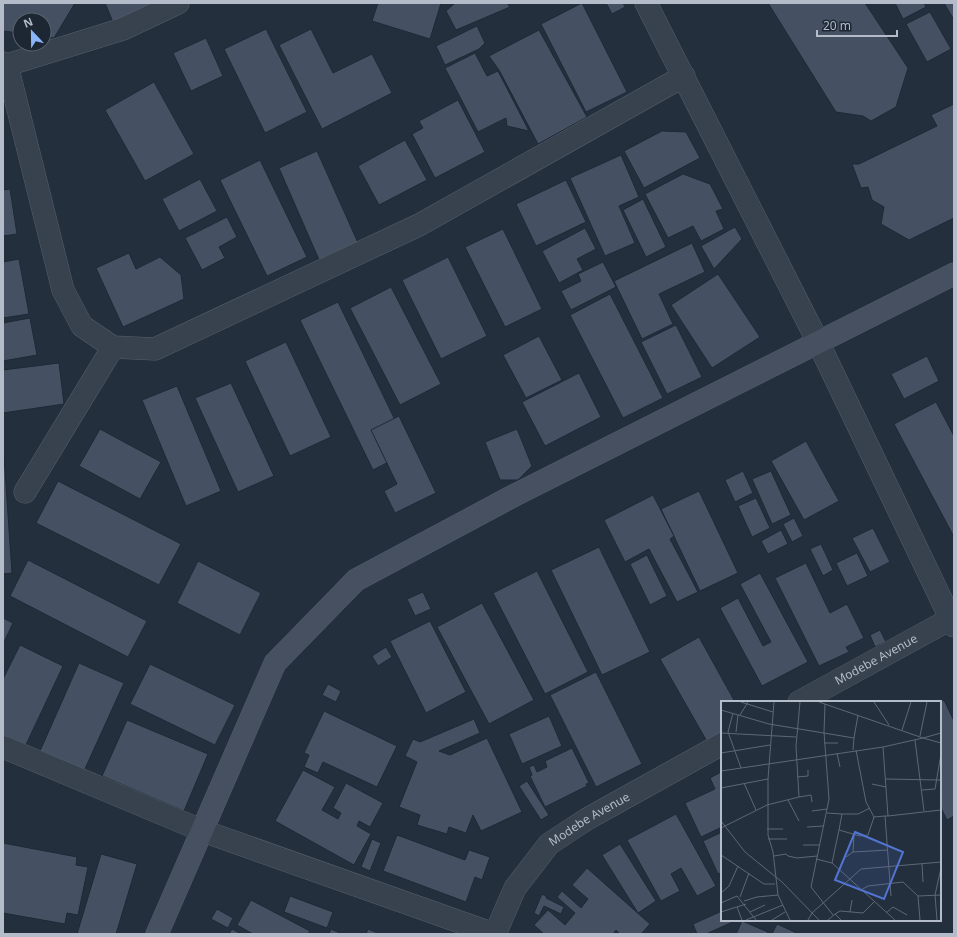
<svg xmlns="http://www.w3.org/2000/svg" width="957" height="937" font-family="'Noto Sans',sans-serif">
<style>
.building{fill:#455162;stroke:#1f2835}
.lines{fill:none;stroke-linecap:round;stroke-linejoin:round}
.street-casing{stroke:#565f6c;stroke-width:23}
.secondary-casing{stroke:#565f6c;stroke-width:23}
.street{stroke:#38414e;stroke-width:22}
.secondary{stroke:#465061;stroke-width:22}
.labels{text-anchor:middle;stroke-width:3;stroke-linejoin:round;paint-order:stroke}
.street-label{font-size:12px;fill:#b4bcc9;stroke:#1d2633}
.inset-road{fill:none;stroke:#5e6776;stroke-width:1}
.view{fill:#5274d3;fill-opacity:0.15;stroke:#5274d3;stroke-width:2}
.inset-edge{fill:none;stroke:#b4bcc9;stroke-width:2}
</style>
<rect width="100%" height="100%" fill="#242f3e"/>
<g class="building">
<polygon points="3,3 75,3 54,38 44,37 44,20 20,20 20,33 3,31"/>
<polygon points="105,3 158,3 113,22"/>
<polygon points="378,3 441,3 430,39 372,21"/>
<polygon points="455,3 507,3 510,7 456,30 446,11"/>
<polygon points="582,3 627,92 586,112 541,24"/>
<polygon points="606,3 623,3 625,7 612,14"/>
<polygon points="768,3 865,3 908,68 896,107 871,121 863,116 836,112"/>
<polygon points="895,3 924,3 926,7 903,19"/>
<polygon points="944,3 954,3 954,20"/>
<polygon points="930,12 951,49 927,62 906,24"/>
<polygon points="477,26 485,43 479,49 445,65 436,46"/>
<polygon points="266,29 307,112 265,133 224,49"/>
<polygon points="311,29 333,73 372,54 392,93 322,129 279,45"/>
<polygon points="539,30 587,117 538,144 499,70 489,56"/>
<polygon points="206,38 223,76 191,91 173,53"/>
<polygon points="475,53 487,76 498,71 529,131 507,126 506,118 478,132 445,68"/>
<polygon points="154,82 194,154 145,181 105,110"/>
<polygon points="458,100 485,152 435,178 412,134 423,128 419,121"/>
<polygon points="954,104 954,218 909,240 881,224 884,207 872,200 868,187 861,188 852,164 859,164 937,126 931,115"/>
<polygon points="662,131 686,132 700,158 644,188 624,151"/>
<polygon points="405,140 427,180 379,205 358,166"/>
<polygon points="317,151 359,245 320,262 279,168"/>
<polygon points="621,155 639,197 619,206 635,243 605,256 570,178"/>
<polygon points="260,160 307,257 267,276 220,180"/>
<polygon points="683,174 710,184 723,209 716,211 724,229 701,241 693,226 668,238 645,194"/>
<polygon points="200,179 217,211 179,231 162,199"/>
<polygon points="566,180 586,222 536,246 516,204"/>
<polygon points="10,189 17,234 3,236 3,190"/>
<polygon points="643,199 666,247 646,257 623,210"/>
<polygon points="227,217 237,237 219,247 225,258 202,270 185,238"/>
<polygon points="735,227 742,239 714,269 701,246"/>
<polygon points="585,228 596,249 577,259 583,270 559,283 542,251"/>
<polygon points="503,229 542,309 505,327 465,247"/>
<polygon points="692,243 705,272 659,294 673,324 642,339 614,281"/>
<polygon points="129,253 136,269 160,257 181,275 184,299 123,327 96,268"/>
<polygon points="448,257 487,336 441,359 402,280"/>
<polygon points="19,259 29,314 3,318 3,262"/>
<polygon points="603,262 616,287 571,310 561,291 581,281 578,274"/>
<polygon points="718,274 760,337 712,368 671,305"/>
<polygon points="391,287 441,384 400,405 350,308"/>
<polygon points="610,294 663,398 623,418 570,315"/>
<polygon points="338,302 410,451 373,470 300,320"/>
<polygon points="30,318 37,355 3,361 3,323"/>
<polygon points="676,325 702,377 667,394 641,342"/>
<polygon points="539,336 562,380 526,398 503,355"/>
<polygon points="286,342 331,437 290,456 245,361"/>
<polygon points="927,356 939,381 904,399 891,374"/>
<polygon points="59,363 64,404 3,413 3,370"/>
<polygon points="579,373 601,417 545,446 522,402"/>
<polygon points="231,383 274,476 238,492 195,398"/>
<polygon points="177,386 221,491 186,506 142,400"/>
<polygon points="936,402 954,436 954,537 894,424"/>
<polygon points="399,416 436,493 395,513 384,491 397,484 371,430"/>
<polygon points="100,429 161,462 140,499 79,466"/>
<polygon points="517,429 532,466 518,480 500,480 485,442"/>
<polygon points="806,441 839,501 804,520 771,461"/>
<polygon points="3,456 4,456 12,573 3,574"/>
<polygon points="743,471 753,493 735,502 725,480"/>
<polygon points="771,471 791,515 772,524 752,479"/>
<polygon points="58,481 181,544 159,585 36,523"/>
<polygon points="699,491 738,573 700,591 661,509"/>
<polygon points="653,495 674,536 670,539 698,592 677,602 649,549 625,562 604,520"/>
<polygon points="756,498 770,528 752,537 738,506"/>
<polygon points="794,518 803,536 792,542 783,524"/>
<polygon points="873,528 890,562 870,572 852,538"/>
<polygon points="781,530 788,544 768,554 761,541"/>
<polygon points="821,544 833,570 823,576 810,549"/>
<polygon points="599,547 650,652 602,675 551,570"/>
<polygon points="857,553 868,576 847,586 836,563"/>
<polygon points="647,555 667,596 650,605 630,564"/>
<polygon points="28,560 147,621 128,657 10,596"/>
<polygon points="198,561 261,593 240,635 177,603"/>
<polygon points="806,563 830,613 847,604 864,638 846,647 849,652 819,666 775,578"/>
<polygon points="537,571 588,672 545,694 493,593"/>
<polygon points="760,573 808,662 762,686 720,608 738,598 763,646 771,642 740,584"/>
<polygon points="423,592 431,609 415,616 407,599"/>
<polygon points="482,603 534,700 489,724 437,627"/>
<polygon points="3,618 13,623 3,644"/>
<polygon points="430,621 466,692 426,713 390,641"/>
<polygon points="880,630 886,642 875,647 870,635"/>
<polygon points="699,637 735,702 722,702 722,737 709,745 660,659"/>
<polygon points="20,645 63,666 23,751 3,742 3,679"/>
<polygon points="386,647 392,657 378,666 372,656"/>
<polygon points="79,663 124,683 84,771 40,751"/>
<polygon points="150,664 235,705 215,745 130,704"/>
<polygon points="596,672 642,764 596,787 550,695"/>
<polygon points="328,684 341,691 336,702 322,695"/>
<polygon points="944,700 954,721 954,816 947,820 940,806 940,702"/>
<polygon points="324,711 397,746 377,787 323,762 318,773 304,767 309,755 304,753"/>
<polygon points="549,716 562,746 522,764 509,734"/>
<polygon points="474,719 480,733 439,751 450,755 487,738 522,812 481,831 473,815 466,833 449,827 447,834 417,825 420,815 399,807 417,762 405,756 413,739 420,742"/>
<polygon points="127,720 208,754 184,811 102,776"/>
<polygon points="572,748 589,783 586,784 587,786 545,807 530,776 532,775 529,767 534,765 537,772 547,767 545,761"/>
<polygon points="303,770 335,787 322,810 338,819 341,813 333,808 346,783 383,803 370,827 359,821 357,826 371,834 354,865 275,821"/>
<polygon points="721,772 722,775 722,827 701,837 685,803 715,789 710,778"/>
<polygon points="527,781 549,815 541,820 519,786"/>
<polygon points="676,814 716,886 697,896 681,868 671,874 680,891 661,901 627,840"/>
<polygon points="722,832 722,872 718,874 703,841"/>
<polygon points="397,835 465,860 469,850 490,857 482,880 475,877 466,902 383,871"/>
<polygon points="372,839 381,843 370,871 361,867"/>
<polygon points="3,843 77,857 76,865 88,867 78,915 67,913 65,924 3,913"/>
<polygon points="620,844 656,901 638,913 602,855"/>
<polygon points="101,854 137,864 116,934 77,934"/>
<polygon points="587,868 650,924 641,934 620,934 616,930 613,934 544,934 534,925 548,910 565,925 575,913 557,897 562,891 581,908 588,899 572,885"/>
<polygon points="542,894 547,897 546,898 564,907 561,914 544,906 539,916 534,913"/>
<polygon points="290,896 333,912 327,928 284,912"/>
<polygon points="251,900 310,931 308,934 253,934 237,925"/>
<polygon points="217,909 233,918 228,928 211,919"/>
<polygon points="722,911 722,920 737,920 706,934 697,934 693,924"/>
<polygon points="742,921 768,932 767,934 736,934"/>
<polygon points="777,924 799,934 772,934"/>
<polygon points="232,929 241,934 229,934"/>
<polygon points="331,929 342,934 329,934"/>
<polygon points="368,929 380,934 366,934"/>
</g>
<g class="lines">
<g class="street-casing">
<g id="street">
<polyline points="646,3 818,342 954,626"/>
<polyline points="3,63 7,65 123,29 178,3"/>
<polyline points="7,65 63,290 82,326 113,347 155,349 419,225 684,76"/>
<polyline points="25,492 113,347"/>
<path id="s1" d="M 799,702 L 954,617"/>
<polyline points="3,747 203,831 494,934"/>
<path id="s2" d="M 495,934 L 515,888 L 549,844 L 587,819 L 722,744"/>
</g>
</g>
<g class="secondary-casing">
<polyline id="secondary" points="157,934 275,663 356,580 515,495 954,274"/>
</g>
<use href="#street" class="street"/>
<use href="#secondary" class="secondary"/>
</g>
<g class="labels">
<g class="street-label">
<text dy="4" stroke="none"><textPath href="#s1" startOffset="88">Modebe Avenue</textPath></text>
<text dy="4" stroke="none"><textPath href="#s2" startOffset="153">Modebe Avenue</textPath></text>
</g>
</g>
<g transform="translate(721 701)">
<rect width="220" height="220" fill="#242f3e"/>
<path class="inset-road" d="M 20,1 L 52,11M 53,1 L 47,78 L 47,134 L 52,151 L 57,194 L 69,219M 98,1 L 202,37 L 220,32M 153,1 L 168,24M 104,3 L 103,31 L 108,98 L 90,186 L 112,214M 0,9 L 48,23 L 133,37 L 132,49M 12,12 L 7,31 L 20,67M 19,14 L 27,1M 181,29 L 190,1M 15,31 L 17,14M 0,32 L 75,36M 199,35 L 206,1M 133,37 L 137,14M 194,39 L 203,110M 103,42 L 117,42M 162,46 L 167,115 L 220,109M 135,49 L 145,101 L 153,116 L 164,115M 0,52 L 49,44M 116,52 L 119,66M 0,70 L 162,46 L 202,37 L 220,42M 76,76 L 87,75 L 87,69M 164,78 L 220,79M 23,82 L 35,109M 151,83 L 165,86M 0,87 L 47,78M 201,89 L 214,88 L 220,53M 78,96 L 90,94 L 91,101M 67,99 L 78,120M 91,110 L 106,108M 106,112 L 121,113 L 118,129 L 139,135 L 147,134 L 153,116M 121,113 L 137,113 L 149,107M 167,115 L 164,115 L 170,195M 0,120 L 24,151 L 61,181 L 98,219M 86,126 L 102,125M 0,127 L 46,104 L 78,96 L 75,45 L 79,1M 46,128 L 62,128M 47,138 L 66,138M 82,144 L 98,144M 132,151 L 133,134M 0,154 L 43,183 L 54,183M 53,155 L 65,153 L 67,155 L 76,157 L 96,155M 125,156 L 132,151 L 167,149M 95,158 L 111,162 L 174,219M 111,162 L 118,129M 201,163 L 202,181M 140,189 L 147,185 L 182,181 L 197,195 L 220,194M 0,192 L 8,185 L 17,165M 197,195 L 199,219M 19,196 L 28,172M 23,200 L 36,196 L 57,194M 0,202 L 16,195 L 35,219M 16,206 L 21,219M 0,211 L 25,203M 29,211 L 44,204M 129,211 L 131,199M 165,212 L 172,206 L 186,214M 114,213 L 119,210 L 142,212 L 153,201M 25,219 L 62,204M 51,219 L 64,211M 87,219 L 91,212 L 140,168 L 220,161M 107,219 L 114,213 L 120,219M 216,219 L 214,194 L 220,167"/>
<path class="view" d="M 134,131 L 182,151 L 163,198 L 114,179 Z"/>
<rect width="220" height="220" class="inset-edge"/>
</g>
<rect width="957" height="937" fill="none" stroke="#b4bcc9" stroke-width="8"/>
<g transform="translate(32 32) rotate(338)"><circle r="19" fill="#1d2633" stroke="#59626f"/>
<path d="M0-3L7 15L0 10L-7 15Z" fill="#8ab4f8"/>
<text y="-6" font-size="11" font-weight="bold" text-anchor="middle" fill="#b4bcc9">N</text>
</g>
<path d="M817 30v6h80v-6" fill="none" stroke="#b4bcc9" stroke-width="2"/>
<text x="823" y="30" font-size="12" fill="#b4bcc9" stroke="#1d2633" stroke-width="3" paint-order="stroke">20 m</text>
</svg>
